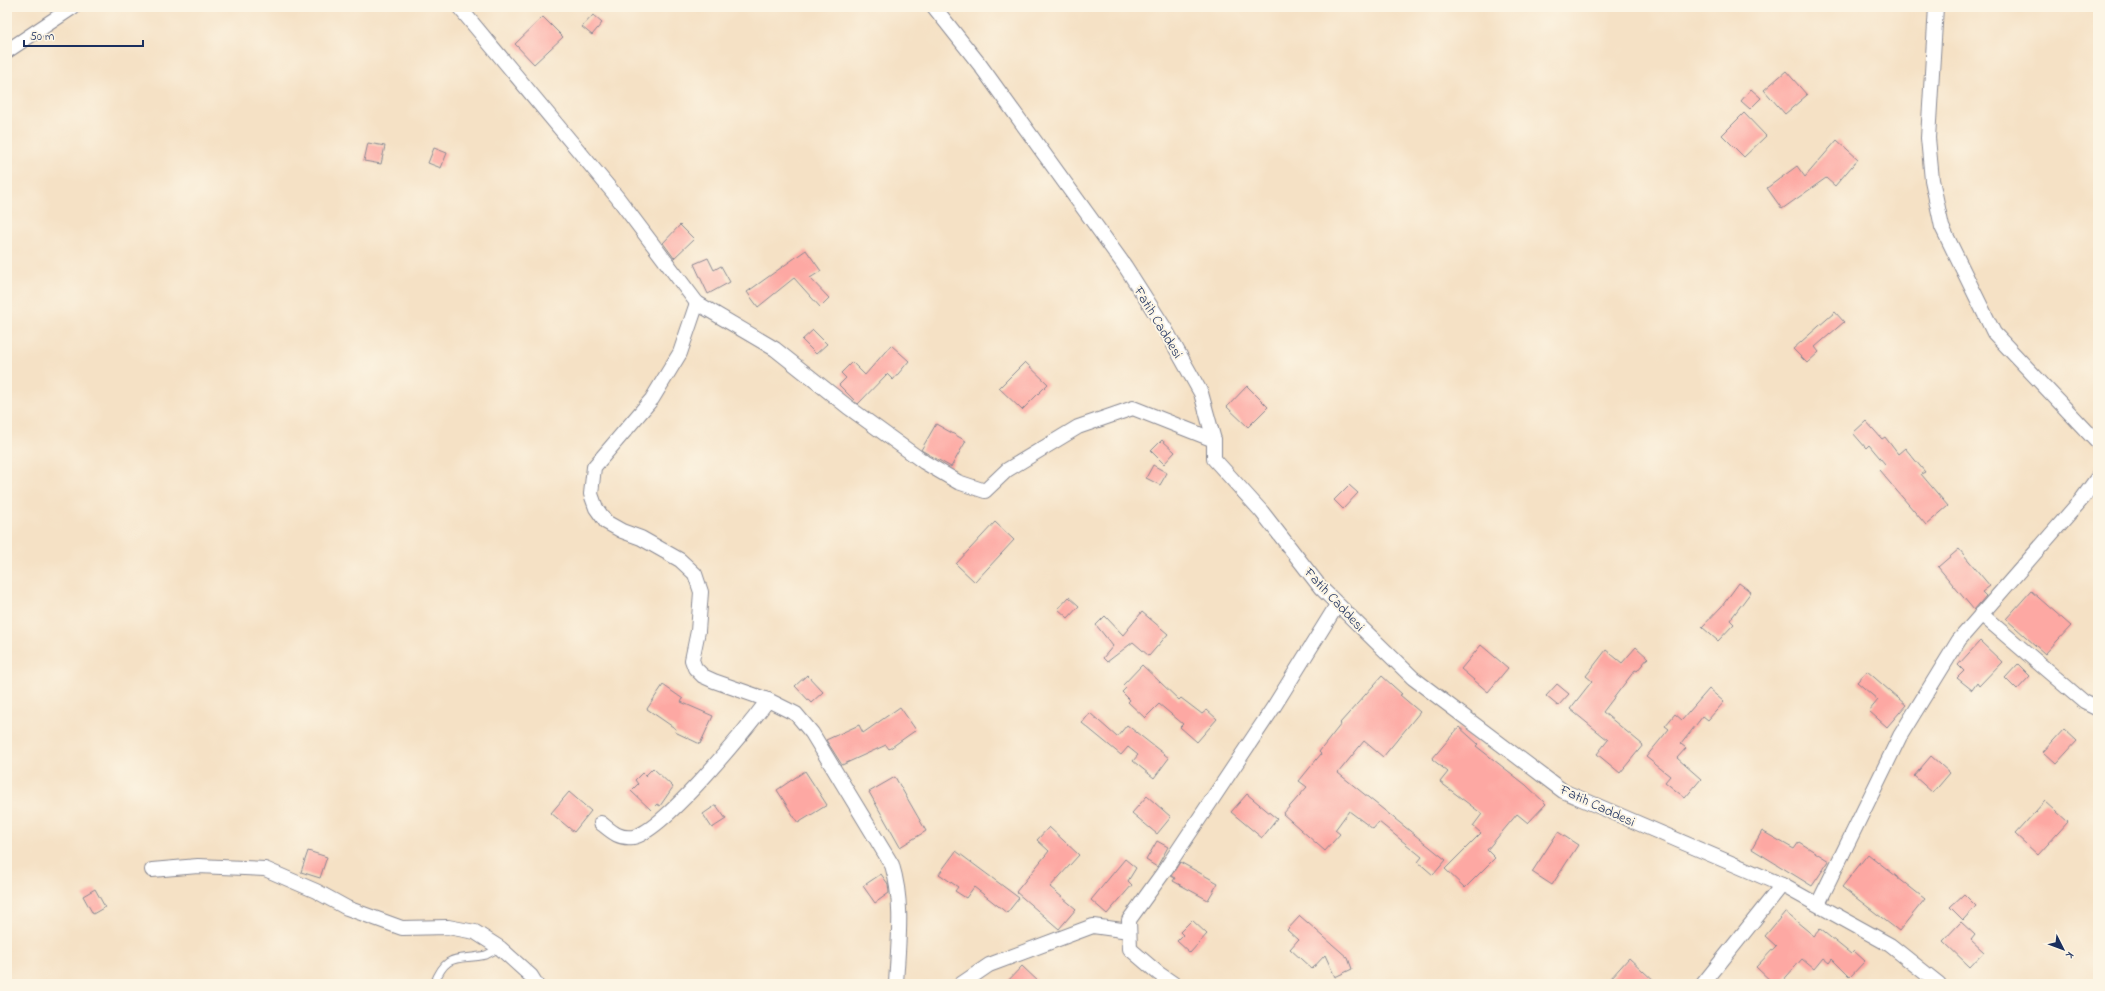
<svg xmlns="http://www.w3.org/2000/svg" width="2105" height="991" font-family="'Indie Flower',sans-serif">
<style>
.building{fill:#fda8a3}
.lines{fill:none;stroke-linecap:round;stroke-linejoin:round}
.lane-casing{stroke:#888892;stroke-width:9}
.street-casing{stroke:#888892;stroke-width:16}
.lane{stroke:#fff;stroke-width:7}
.street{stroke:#fff;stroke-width:14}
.labels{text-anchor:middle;stroke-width:4;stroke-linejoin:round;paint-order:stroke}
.street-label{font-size:14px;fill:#1b2f5e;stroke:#fcf5e5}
</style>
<rect width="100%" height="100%" fill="#fcf5e5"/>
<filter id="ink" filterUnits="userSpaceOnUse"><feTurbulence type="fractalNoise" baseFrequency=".025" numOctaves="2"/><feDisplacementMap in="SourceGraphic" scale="8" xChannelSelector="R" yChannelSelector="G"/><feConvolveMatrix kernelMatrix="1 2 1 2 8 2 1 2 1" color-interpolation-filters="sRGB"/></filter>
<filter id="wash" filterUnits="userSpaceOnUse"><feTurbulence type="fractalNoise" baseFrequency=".012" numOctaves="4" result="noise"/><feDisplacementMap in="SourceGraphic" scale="16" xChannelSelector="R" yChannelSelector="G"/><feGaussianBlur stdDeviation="0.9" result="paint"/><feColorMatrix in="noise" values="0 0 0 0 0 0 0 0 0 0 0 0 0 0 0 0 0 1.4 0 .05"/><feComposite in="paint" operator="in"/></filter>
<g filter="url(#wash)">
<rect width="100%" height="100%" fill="#f5e1c5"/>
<g id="blocks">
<g class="building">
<polygon points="593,15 602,23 592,35 582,27"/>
<polygon points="543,17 563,37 534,64 515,44"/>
<polygon points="1786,71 1807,95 1785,114 1764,90"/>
<polygon points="1751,89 1761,98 1750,109 1741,101"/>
<polygon points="1744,113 1766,136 1744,157 1722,135"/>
<polygon points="1837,140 1858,159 1835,186 1826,178 1782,209 1767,188 1797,166 1805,177"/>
<polygon points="368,143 385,146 381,164 364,161"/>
<polygon points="434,148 447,153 441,168 428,163"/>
<polygon points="680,225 694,239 674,258 663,243"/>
<polygon points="806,250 821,271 810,278 829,298 820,307 794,278 758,307 747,292"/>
<polygon points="708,258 714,270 721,266 730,282 708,294 694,264"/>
<polygon points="1835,312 1844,322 1815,347 1819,352 1807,363 1793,349"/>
<polygon points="813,330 827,344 816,354 802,340"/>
<polygon points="891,345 909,361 893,380 887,374 858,404 839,385 846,378 841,373 852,362 865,375"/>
<polygon points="1025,362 1048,384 1022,410 999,388"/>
<polygon points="1247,386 1268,407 1248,427 1227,407"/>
<polygon points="1866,421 1882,439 1885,437 1898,454 1905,448 1925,472 1921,474 1948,506 1926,525 1879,470 1885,464 1869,445 1866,448 1853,433"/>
<polygon points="936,424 966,441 951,467 921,450"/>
<polygon points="1162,440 1175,452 1164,464 1151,451"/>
<polygon points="1153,465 1167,473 1160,485 1146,478"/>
<polygon points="1349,485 1358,493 1343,509 1334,500"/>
<polygon points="995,522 1014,540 975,582 956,564"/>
<polygon points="1959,549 1990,586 1982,592 1986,596 1974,610 1938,567"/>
<polygon points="1739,583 1751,592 1730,620 1734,624 1718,641 1702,627 1722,606"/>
<polygon points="2031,591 2071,626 2045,654 2006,619"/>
<polygon points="1069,597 1079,606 1068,618 1058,609"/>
<polygon points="1142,612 1168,634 1149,656 1133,642 1107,662 1103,658 1113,646 1096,625 1105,616 1123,635"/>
<polygon points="1980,641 2002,662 1979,686 1977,683 1972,690 1957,678 1964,671 1958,665"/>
<polygon points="1481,645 1508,668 1488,692 1461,669"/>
<polygon points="1636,647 1648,658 1637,671 1635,670 1603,712 1643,745 1620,773 1597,754 1608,740 1570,709 1592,681 1586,676 1606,650 1622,663"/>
<polygon points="2018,664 2030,676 2017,690 2005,678"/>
<polygon points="1142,665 1179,700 1181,698 1202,714 1207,710 1217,719 1197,742 1180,727 1183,724 1159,704 1145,718 1128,702 1130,700 1122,692 1126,688 1123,685"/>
<polygon points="1867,671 1906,705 1887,727 1869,711 1878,700 1857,682"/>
<polygon points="807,675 823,692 811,703 795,686"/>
<polygon points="1382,676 1402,694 1400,695 1420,712 1383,757 1364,741 1338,773 1446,860 1433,875 1418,862 1422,857 1379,822 1373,829 1349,811 1335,830 1340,834 1325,851 1283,814 1307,787 1299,781 1321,754 1319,752 1341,724 1340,723"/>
<polygon points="1557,684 1569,694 1558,706 1546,696"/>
<polygon points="663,685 683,699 681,702 713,716 700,744 675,732 676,729 647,709"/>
<polygon points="1709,689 1724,702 1708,720 1703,716 1681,744 1686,748 1677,758 1701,779 1685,798 1665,782 1670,776 1646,757 1669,729 1665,726 1675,714 1682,720"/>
<polygon points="900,707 916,730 889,749 886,745 842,765 826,740 859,725 863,733"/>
<polygon points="1090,713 1117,737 1127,725 1169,758 1154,778 1133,761 1138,755 1128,747 1121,755 1082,723"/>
<polygon points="1459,727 1478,744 1476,746 1526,785 1546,804 1528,823 1517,814 1487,850 1495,858 1465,888 1445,869 1481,833 1473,826 1482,814 1440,782 1448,772 1432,759"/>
<polygon points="2064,729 2077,741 2056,764 2043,752"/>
<polygon points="1931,756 1950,773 1933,793 1914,776"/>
<polygon points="653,768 673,787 660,806 657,804 651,810 631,791 638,784 635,780 642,773 645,776"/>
<polygon points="805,771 827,805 798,823 777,790"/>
<polygon points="895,777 926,831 900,847 869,792"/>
<polygon points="569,792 591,811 574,832 551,813"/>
<polygon points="1247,794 1277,819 1262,838 1231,812"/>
<polygon points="1147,796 1171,817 1157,834 1132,813"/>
<polygon points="2045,801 2068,822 2038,855 2015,834"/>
<polygon points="716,805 726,819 712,828 703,814"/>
<polygon points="1049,827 1079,855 1050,887 1076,909 1059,929 1016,892 1049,851 1037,840"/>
<polygon points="1762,831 1794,849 1799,842 1829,861 1812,886 1752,849"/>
<polygon points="1558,832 1578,845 1552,885 1532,872"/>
<polygon points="1157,841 1168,847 1157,867 1146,860"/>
<polygon points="308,851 327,857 320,878 301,872"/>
<polygon points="956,851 1019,898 1007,913 974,887 966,898 955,891 958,887 939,874"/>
<polygon points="1868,854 1925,899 1899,931 1842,887"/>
<polygon points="1125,859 1136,868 1128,881 1132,885 1107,914 1091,900"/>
<polygon points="1180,862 1218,883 1208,900 1173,881 1175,878 1171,876"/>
<polygon points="881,874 888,884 889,893 875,903 863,886"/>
<polygon points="95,889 105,907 93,914 83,896"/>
<polygon points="1964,894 1976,906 1963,920 1950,907"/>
<polygon points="1785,912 1814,936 1820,929 1851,954 1854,951 1865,961 1850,977 1832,959 1829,963 1823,958 1814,969 1802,959 1780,984 1774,984 1756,967 1776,946 1765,936"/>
<polygon points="1300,916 1348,958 1352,969 1335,977 1325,955 1312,969 1290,949 1298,940 1287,930"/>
<polygon points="1192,920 1207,934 1190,953 1177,941 1183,935 1180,932"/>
<polygon points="1961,922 1975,935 1971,940 1984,952 1970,967 1943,941"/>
<polygon points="1629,958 1657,984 1617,984 1611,978"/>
<polygon points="1022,966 1041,984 1005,984"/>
</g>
</g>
</g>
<g filter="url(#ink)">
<use href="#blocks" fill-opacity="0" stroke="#888892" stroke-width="1"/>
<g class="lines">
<g class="lane-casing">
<path id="lane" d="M 434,984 C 447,951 458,961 486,955 C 490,953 495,950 500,948"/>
</g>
<g class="street-casing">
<g id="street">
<polyline points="459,7 617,197 697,303 775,349 848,407 924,462 958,482 985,491 1007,470 1078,427 1133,408 1214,440"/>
<polyline points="934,7 980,65 1125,266 1164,327 1201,393 1214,440 1214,459 1262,512 1321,588 1413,678 1563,791 1782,885 1890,945 1939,984"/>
<polyline points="1936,7 1928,138 1932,180 1942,227 1994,333 2098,443"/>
<polyline points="7,51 73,7"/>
<path d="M 697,303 L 680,353 L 652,399 L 594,467 L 591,494 L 596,508 L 606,522 L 622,531 L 641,538 L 680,560 L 695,574 L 701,592 L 698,631 L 692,660 L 695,668 L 703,676 L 714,681 L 768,700 L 796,714 L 812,733 L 892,865 C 904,904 898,944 896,984"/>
<polyline points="1981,614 2084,702 2098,709"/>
<path d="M 601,823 C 612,832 619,839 633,837 C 663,832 748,727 768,700"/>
<polyline points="152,870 198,866 265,869 316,891 347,908 402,928 448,927 475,932 500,948 531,976 536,984"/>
<polyline points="1818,904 1900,736 1959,640 2082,499 2098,477"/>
<polyline points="961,984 989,965 1093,926 1129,931"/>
<polyline points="1174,984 1158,973 1130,949 1129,920 1163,873 1273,708 1337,605"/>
<polyline points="1703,984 1782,885"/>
</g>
</g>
<use href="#lane" class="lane"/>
<use href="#street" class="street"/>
</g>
</g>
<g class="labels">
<g class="street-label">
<text transform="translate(1159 322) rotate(59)" y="5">Fatih Caddesi</text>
<text transform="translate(1335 599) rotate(47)" y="5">Fatih Caddesi</text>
<text transform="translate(1598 805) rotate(25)" y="5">Fatih Caddesi</text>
</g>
</g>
<rect width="2105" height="991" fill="none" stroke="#fcf5e5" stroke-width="24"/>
<g transform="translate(2063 949) rotate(132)" stroke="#fcf5e5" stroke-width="3" paint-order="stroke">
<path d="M0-3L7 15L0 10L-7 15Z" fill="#1b2f5e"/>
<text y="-6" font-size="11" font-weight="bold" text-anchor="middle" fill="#1b2f5e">K</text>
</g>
<path d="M24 40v6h119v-6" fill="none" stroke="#1b2f5e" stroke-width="2"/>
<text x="30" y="40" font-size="12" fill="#1b2f5e" stroke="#fcf5e5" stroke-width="3" paint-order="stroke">50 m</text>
</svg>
